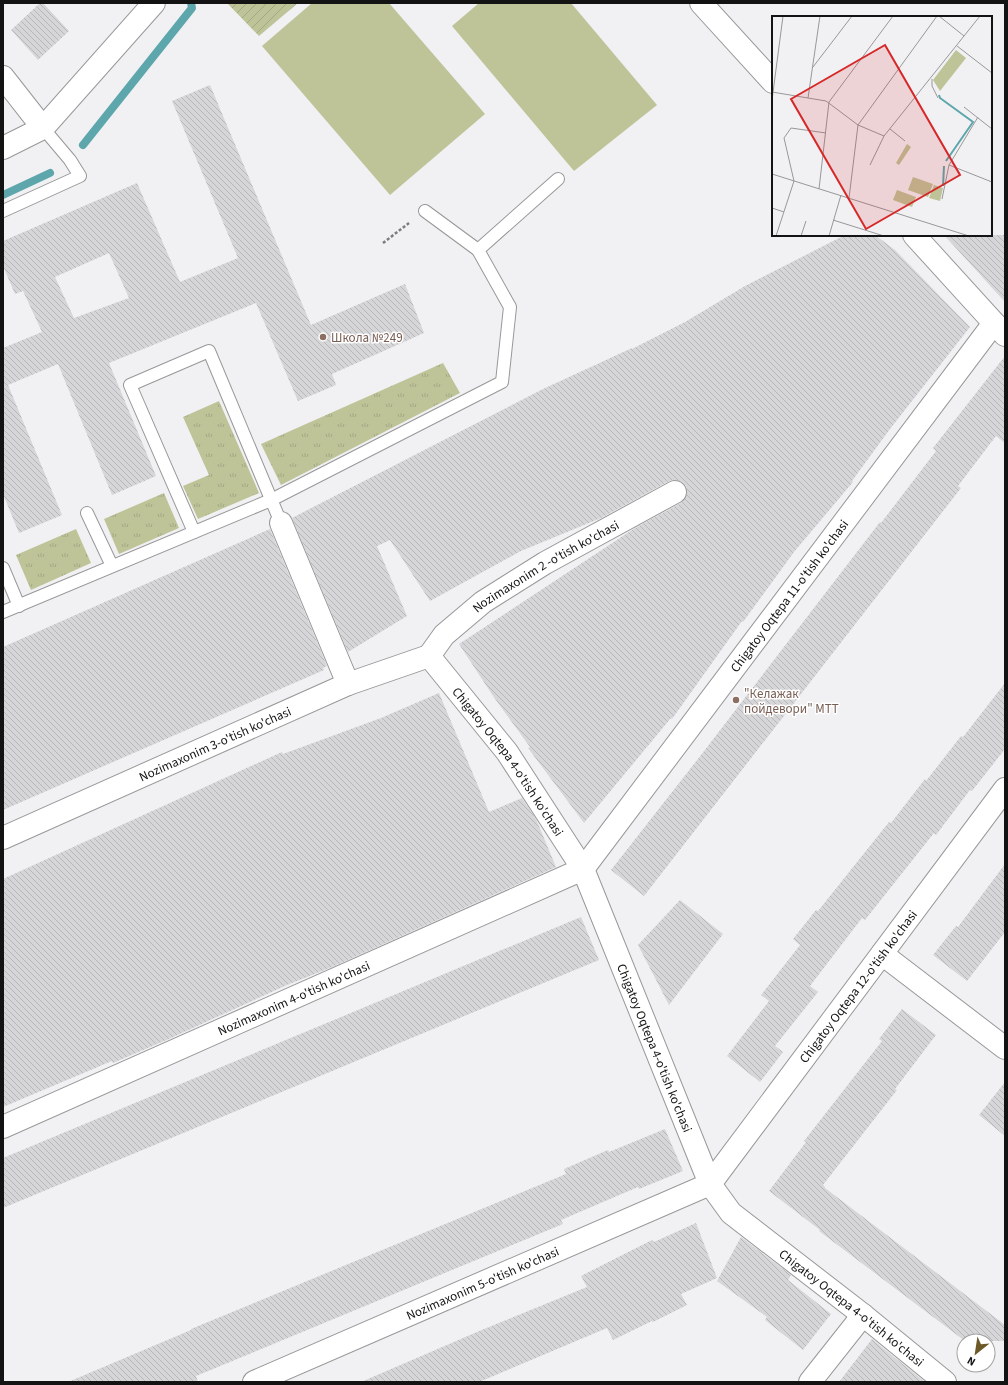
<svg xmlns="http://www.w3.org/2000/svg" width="1008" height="1385" font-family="'Source Sans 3',sans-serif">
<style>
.grass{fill:url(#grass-tufts)}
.garden{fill:url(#garden-furrows)}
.pitch{fill:#bec498}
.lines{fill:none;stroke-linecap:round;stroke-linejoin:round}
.stream{stroke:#5da7ac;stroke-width:8}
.building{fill:url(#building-back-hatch);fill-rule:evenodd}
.service-casing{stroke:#98989a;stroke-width:14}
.minor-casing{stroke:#98989a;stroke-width:24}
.path{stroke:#7c7c7e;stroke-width:2.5;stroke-dasharray:3 2;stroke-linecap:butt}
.service{stroke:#fff;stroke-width:12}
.minor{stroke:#fff;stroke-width:22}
.education-dot{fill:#8d6e63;stroke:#fff;stroke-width:1.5}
.labels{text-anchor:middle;stroke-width:3;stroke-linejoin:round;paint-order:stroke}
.education-label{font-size:13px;fill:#785e54;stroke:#fff;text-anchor:start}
.street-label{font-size:13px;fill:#131314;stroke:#fff}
.inset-river{fill:none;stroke:#5da7ac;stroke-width:2}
.inset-road{fill:none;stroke:#98989a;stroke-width:1}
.view{fill:#d62828;fill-opacity:0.15;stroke:#d62828;stroke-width:2}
.inset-edge{fill:none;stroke:#131314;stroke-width:2}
</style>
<defs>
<pattern id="grass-tufts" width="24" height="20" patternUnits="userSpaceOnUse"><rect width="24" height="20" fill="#bec498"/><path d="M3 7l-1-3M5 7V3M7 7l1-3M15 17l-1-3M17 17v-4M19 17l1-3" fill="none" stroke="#a2a882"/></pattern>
<pattern id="garden-furrows" width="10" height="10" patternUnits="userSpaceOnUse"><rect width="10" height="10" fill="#bec498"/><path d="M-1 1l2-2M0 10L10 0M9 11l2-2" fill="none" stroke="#a2a882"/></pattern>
<pattern id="building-back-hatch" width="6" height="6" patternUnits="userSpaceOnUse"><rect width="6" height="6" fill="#d6d6d9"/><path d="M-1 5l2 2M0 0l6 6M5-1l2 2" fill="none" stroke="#b7b7b9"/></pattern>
</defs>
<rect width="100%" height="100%" fill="#f1f1f4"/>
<g class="grass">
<polygon points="443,363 460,393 281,485 261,444"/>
<polygon points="219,401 259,493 198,519 183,486 209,475 183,417"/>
<polygon points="164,493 179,528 119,554 104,519"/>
<polygon points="76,529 91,563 31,590 16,555"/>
</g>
<polygon class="garden" points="227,3 298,3 259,36"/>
<g class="pitch">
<polygon points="312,3 389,3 485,114 390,195 262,46"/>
<polygon points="479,3 571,3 657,105 574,171 452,26"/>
</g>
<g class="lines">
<g class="stream">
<polyline points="83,145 192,8 191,3"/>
<polyline points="3,195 50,173"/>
</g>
</g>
<g class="building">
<polygon points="40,3 43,3 69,31 38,60 11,30"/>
<path d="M 210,85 L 311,325 L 405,284 L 424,333 L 332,374 L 336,385 L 298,401 L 256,303 L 109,363 L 156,476 L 112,495 L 58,364 L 8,385 L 62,515 L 19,533 L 3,494 L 3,348 L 42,332 L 23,291 L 15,294 L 3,266 L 3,241 L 137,183 L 180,282 L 238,258 L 172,101 ZM 109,253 L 129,298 L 74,318 L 55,277 Z"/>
<polygon points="845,235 875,235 895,250 970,327 890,429 852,481 853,482 794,552 743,622 742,621 672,719 671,718 584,823 528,748 530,747 493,696 459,644 635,528 681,503 685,499 687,493 686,486 682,482 676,480 669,481 601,518 521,551 430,601 390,540 377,546 407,616 348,652 292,518 543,389 632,348 632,349 685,322 745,286"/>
<polygon points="944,235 1005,235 1005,302"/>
<polygon points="1005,356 1005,443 996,436 958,486 961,488 644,896 611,870 701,755 880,522 881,523 936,451 933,448"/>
<polygon points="270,529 327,666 323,668 324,670 3,810 3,647"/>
<polygon points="1005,683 1005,749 972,791 970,790 936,835 934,833 865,920 862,918 810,986 818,992 775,1046 783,1052 760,1082 727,1056 769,1001 761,995 800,945 793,939 816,910 818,911 889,822 891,823 925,779 926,781 961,736 963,737"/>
<polygon points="439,693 489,812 522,798 536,819 556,867 332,967 287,985 171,1038 113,1063 112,1061 3,1107 3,879 282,752 283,754 381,718"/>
<polygon points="1005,864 1005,932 967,981 933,955 956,926 958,927"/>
<polygon points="680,900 723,934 669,1005 638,945"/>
<polygon points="581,917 599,960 3,1208 3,1158"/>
<polygon points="902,1009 936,1035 895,1089 897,1090 823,1185 825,1187 825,1188 1005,1325 1005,1341 965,1341 819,1231 820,1230 769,1191 806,1142 804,1141 882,1041 879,1039"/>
<polygon points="1005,1082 1005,1136 979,1115"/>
<polygon points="665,1129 683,1171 639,1189 638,1187 561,1220 563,1224 196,1376 198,1382 68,1382 191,1330 191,1329 566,1174 564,1169 608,1150 609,1152"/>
<polygon points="696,1223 717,1278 681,1294 687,1305 653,1322 652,1321 613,1340 607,1328 479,1382 361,1382 484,1329 587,1287 581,1276 652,1240 654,1242"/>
<polygon points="741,1237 791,1275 788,1280 831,1314 803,1350 765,1320 767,1317 717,1281"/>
<polygon points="872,1339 925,1382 839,1382"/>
</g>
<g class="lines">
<g class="service-casing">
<g id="service">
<polyline points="3,211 80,176 70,160 43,128"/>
<polyline points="425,211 478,250"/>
<polyline points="87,513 112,566"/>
<polyline points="194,532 130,385 209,351 281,523"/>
<polyline points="3,568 19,606"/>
<polyline points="3,612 271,500 502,382 510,307 478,250 558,179"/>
</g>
</g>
<g class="minor-casing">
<g id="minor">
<polyline points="701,3 773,82"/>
<polyline points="3,77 43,128"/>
<polyline points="3,148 43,128 154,3"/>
<polyline points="914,235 1005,335"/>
<polyline points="281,523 348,684"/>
<path id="s1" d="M 429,656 L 507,752 L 583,869 L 710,1184 L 731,1213 L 863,1315 L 945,1382"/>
<path id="s2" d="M 429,656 L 444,635 L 483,602 L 545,563 L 675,492"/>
<path id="s3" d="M 3,838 L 348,684 L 429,656"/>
<polyline points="882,954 1005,1048"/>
<path id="s4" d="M 3,1127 L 583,869 L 994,323"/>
<path id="s5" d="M 254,1382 L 710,1184 L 1005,789"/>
<polyline points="810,1382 863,1315"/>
</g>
</g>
<polyline class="path" points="383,243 409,223"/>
<use href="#service" class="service"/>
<use href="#minor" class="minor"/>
</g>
<g class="education-dot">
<circle cx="323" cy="337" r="4"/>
<circle cx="736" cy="700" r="4"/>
</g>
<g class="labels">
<g class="education-label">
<text x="331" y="342">Школа №249</text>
<text x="744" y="698">"Келажак<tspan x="744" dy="15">пойдевори" МТТ</tspan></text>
</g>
<g class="street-label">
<text dy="5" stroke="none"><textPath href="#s2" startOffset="149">Nozimaxonim 2 -o'tish ko'chasi</textPath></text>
<text dy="5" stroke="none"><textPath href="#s4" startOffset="977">Chigatoy Oqtepa 11-o'tish ko'chasi</textPath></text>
<text dy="5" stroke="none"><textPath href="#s3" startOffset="232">Nozimaxonim 3-o'tish ko'chasi</textPath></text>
<text dy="5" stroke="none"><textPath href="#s1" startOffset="132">Chigatoy Oqtepa 4-o'tish ko'chasi</textPath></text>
<text dy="5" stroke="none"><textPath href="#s5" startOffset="744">Chigatoy Oqtepa 12-o'tish ko'chasi</textPath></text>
<text dy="5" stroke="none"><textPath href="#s4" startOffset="318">Nozimaxonim 4-o'tish ko'chasi</textPath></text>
<text dy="5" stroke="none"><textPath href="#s1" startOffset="456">Chigatoy Oqtepa 4-o'tish ko'chasi</textPath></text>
<text dy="5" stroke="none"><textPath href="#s5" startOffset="249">Nozimaxonim 5-o'tish ko'chasi</textPath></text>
<text dy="5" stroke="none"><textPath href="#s1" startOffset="792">Chigatoy Oqtepa 4-o'tish ko'chasi</textPath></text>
</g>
</g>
<g transform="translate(772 16)">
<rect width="220" height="220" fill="#f1f1f4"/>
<path d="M 184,34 L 194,42 L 168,75 L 161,64 ZM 135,128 L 139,131 L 127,149 L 124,147 Z" fill="#bec498"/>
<path d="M 162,169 L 171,172 L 168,185 L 157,182 Z" fill="#bec498"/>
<path d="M 141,161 L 161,168 L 156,181 L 136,174 ZM 125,174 L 144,181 L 140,191 L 121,184 Z" fill="#bec498"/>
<path class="inset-river" d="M 167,79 L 168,82 L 201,106 L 174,145M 171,170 L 172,150"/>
<path class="inset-road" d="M 167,0 L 192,20M 185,30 L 220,57M 41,51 L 80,0M 160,63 L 160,70 L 166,82M 0,76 L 54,85 L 86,109 L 112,120M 36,82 L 48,0M 0,84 L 11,0M 192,91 L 220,113M 118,113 L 133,125M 98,149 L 112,120 L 208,0M 177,149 L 220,166M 0,158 L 197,220M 47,173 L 57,86 L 121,0M 77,182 L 86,109 L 165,0M 170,183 L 177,149 L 206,101M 0,192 L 12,196M 61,204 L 112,220M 4,220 L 22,165 L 12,122 L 19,112 L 54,117M 29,220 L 34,205M 57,220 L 69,179"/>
<path class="view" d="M 113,29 L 188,159 L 94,213 L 19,83 Z"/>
<rect width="220" height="220" class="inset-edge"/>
</g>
<rect width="1008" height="1385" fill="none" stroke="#131314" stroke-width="8"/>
<g transform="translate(976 1353) rotate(210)"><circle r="19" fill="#ffffff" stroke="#a1a1a1"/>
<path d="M0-3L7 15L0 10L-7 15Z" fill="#6c5927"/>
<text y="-6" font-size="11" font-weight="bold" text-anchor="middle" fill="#131314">N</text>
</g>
</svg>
